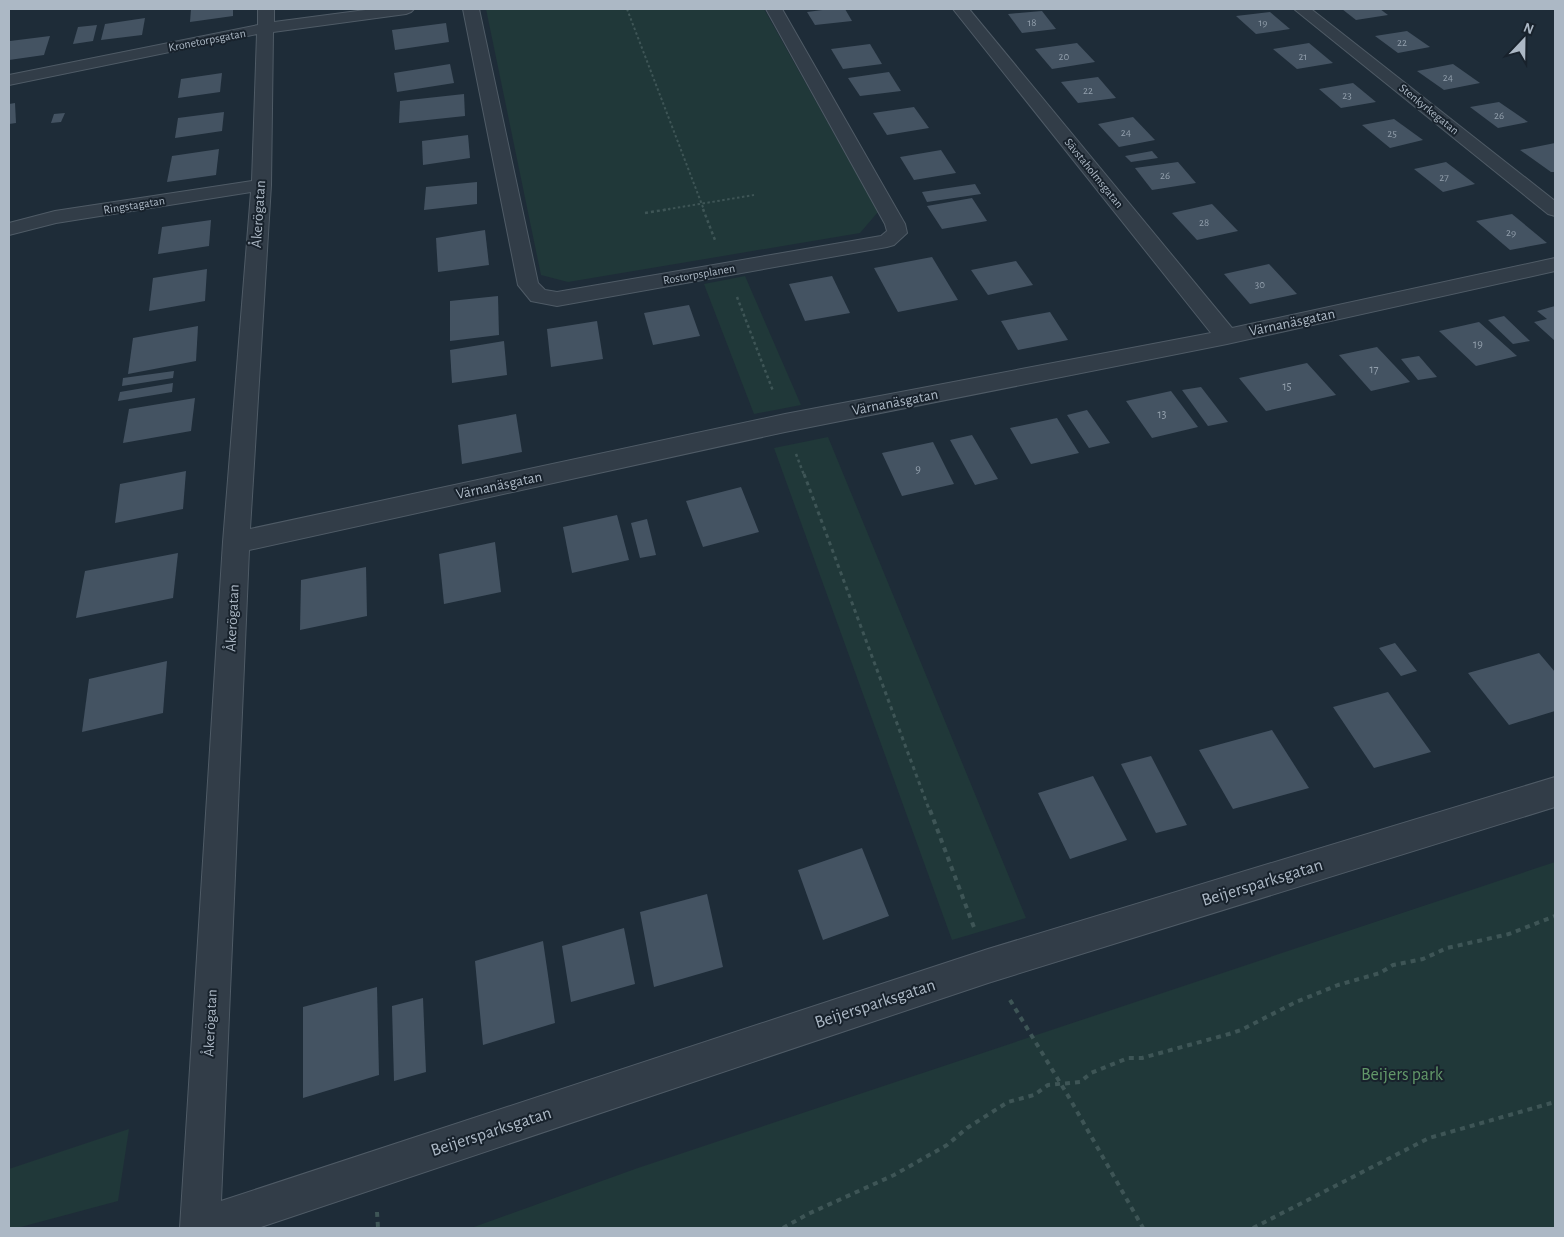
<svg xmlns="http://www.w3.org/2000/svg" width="1564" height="1237" font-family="'Alegreya Sans',sans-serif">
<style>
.green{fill:#203839}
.building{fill:#445362}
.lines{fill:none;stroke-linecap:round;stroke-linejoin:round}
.street-casing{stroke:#4f5b66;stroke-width:2}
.path-far3{stroke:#3e5556;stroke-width:2;stroke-dasharray:2.5 2.5;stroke-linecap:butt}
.path-far2{stroke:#3e5556;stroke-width:2.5;stroke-dasharray:3 3;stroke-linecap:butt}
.path-far1{stroke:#3e5556;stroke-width:3;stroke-dasharray:4 4;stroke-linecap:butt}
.path{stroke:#3e5556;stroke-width:4;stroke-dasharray:5 5;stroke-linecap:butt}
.street{fill:#323d48;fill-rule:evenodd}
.labels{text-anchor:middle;stroke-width:4;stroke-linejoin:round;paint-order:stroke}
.far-number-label{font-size:11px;fill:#929fac}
.far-street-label{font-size:12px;fill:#acb8c5;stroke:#18222c}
.number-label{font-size:12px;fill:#929fac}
.street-label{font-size:15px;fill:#acb8c5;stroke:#18222c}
.near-street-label{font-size:18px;fill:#acb8c5;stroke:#18222c}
.near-park-label{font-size:18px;fill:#629769;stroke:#18222c}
</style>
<rect width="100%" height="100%" fill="#1e2c38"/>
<g class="green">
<polygon points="486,9 764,9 878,212 860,233 568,282 541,275"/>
<polygon points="745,276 801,405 754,414 704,284"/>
<polygon points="828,437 1026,918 952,940 774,448"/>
<polygon points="1555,862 1555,1228 471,1228 635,1169"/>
<polygon points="129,1129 118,1201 17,1228 9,1228 9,1169"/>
</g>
<g class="building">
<polygon points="191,9 233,9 233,16 190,22"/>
<polygon points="830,9 845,9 852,21 815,25 807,12"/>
<polygon points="1342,9 1380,9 1388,15 1356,20"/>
<polygon points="1042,11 1056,29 1022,33 1008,14"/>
<polygon points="1270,12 1290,29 1256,34 1236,16"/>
<polygon points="145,18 142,35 101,40 105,24"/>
<polygon points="446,23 449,42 395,50 392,30"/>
<polygon points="97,25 93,41 73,44 78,27"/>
<polygon points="1407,31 1430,47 1398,53 1375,36"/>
<polygon points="50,36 44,55 9,60 10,41"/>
<polygon points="1077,43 1095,62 1052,69 1035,49"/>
<polygon points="1309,43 1333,63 1297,69 1273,49"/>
<polygon points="870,44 882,64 843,69 831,49"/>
<polygon points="450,64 454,83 397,92 394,73"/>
<polygon points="1453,64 1480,83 1444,90 1417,71"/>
<polygon points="889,72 901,91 860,96 848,78"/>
<polygon points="222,73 220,92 178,98 181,79"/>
<polygon points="1098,77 1116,98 1078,103 1061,82"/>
<polygon points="1353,83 1376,102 1341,108 1319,89"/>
<polygon points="464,94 465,116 399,123 400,101"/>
<polygon points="1499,102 1528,122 1498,128 1470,107"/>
<polygon points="15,103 16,123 9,124 9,104"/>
<polygon points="914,107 929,128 887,135 873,113"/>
<polygon points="224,112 222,131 175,138 178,118"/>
<polygon points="65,113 61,122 51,123 54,114"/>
<polygon points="1133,117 1155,140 1119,147 1098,124"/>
<polygon points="1394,119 1423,140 1390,148 1362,125"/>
<polygon points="468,135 470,158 423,165 422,141"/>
<polygon points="1555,143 1555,172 1551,172 1520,150"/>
<polygon points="219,149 216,175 167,182 172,156"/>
<polygon points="941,150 956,173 914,180 900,157"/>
<polygon points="1152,151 1158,158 1131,162 1125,156"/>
<polygon points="1178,162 1196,183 1152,190 1135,168"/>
<polygon points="1446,162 1475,184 1443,192 1414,169"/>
<polygon points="477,182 477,204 424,210 426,187"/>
<polygon points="975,184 981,194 927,202 922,192"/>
<polygon points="972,198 987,221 942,229 927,206"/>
<polygon points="1212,204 1238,231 1197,240 1172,213"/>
<polygon points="1512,214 1547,243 1510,250 1476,221"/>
<polygon points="211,220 209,246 158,254 162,227"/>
<polygon points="485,230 489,265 438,272 436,238"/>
<polygon points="932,257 958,300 898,312 874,268"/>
<polygon points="1016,261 1033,285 988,295 971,270"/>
<polygon points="1269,264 1297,294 1250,304 1224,274"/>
<polygon points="207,269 205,301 149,311 153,278"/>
<polygon points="832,276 850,313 805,321 789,284"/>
<polygon points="498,296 499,335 450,341 450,301"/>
<polygon points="689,305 700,336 653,345 644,313"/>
<polygon points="1555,306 1555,341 1534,322 1547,319 1537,311"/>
<polygon points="1050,312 1068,340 1018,350 1001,321"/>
<polygon points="1504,316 1530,341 1513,344 1488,320"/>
<polygon points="597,321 603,359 551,367 547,329"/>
<polygon points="1479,322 1517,356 1476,366 1439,331"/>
<polygon points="198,326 196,361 128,374 133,338"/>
<polygon points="504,341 507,375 452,383 450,350"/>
<polygon points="1377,347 1410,382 1371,391 1339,355"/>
<polygon points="1419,356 1437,377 1418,380 1401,359"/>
<polygon points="1307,363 1336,395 1266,411 1239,378"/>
<polygon points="174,371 173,378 122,386 123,378"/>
<polygon points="173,383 172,392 118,401 120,392"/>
<polygon points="1201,387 1228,422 1208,426 1182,390"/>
<polygon points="1171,391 1198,427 1152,438 1126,401"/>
<polygon points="195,398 191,431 123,443 129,409"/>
<polygon points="1087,410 1110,443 1089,448 1067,415"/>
<polygon points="516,414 522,452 462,464 458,425"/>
<polygon points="1057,418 1079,453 1031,464 1010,428"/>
<polygon points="972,435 998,479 975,485 950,440"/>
<polygon points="933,442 954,484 902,496 882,453"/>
<polygon points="186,471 183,509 115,523 120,484"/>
<polygon points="741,487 759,532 703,547 686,501"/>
<polygon points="617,515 629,560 572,573 563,527"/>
<polygon points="647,519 656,555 640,558 631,523"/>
<polygon points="495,542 501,592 444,604 439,554"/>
<polygon points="178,553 173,598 76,618 85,571"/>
<polygon points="366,567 367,616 300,630 301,580"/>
<polygon points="1395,643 1417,671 1401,676 1379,648"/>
<polygon points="1539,653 1555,672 1555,711 1509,725 1468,673"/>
<polygon points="167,661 163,713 82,732 89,679"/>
<polygon points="1388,692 1431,752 1374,768 1333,707"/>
<polygon points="1272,730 1309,788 1233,809 1199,750"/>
<polygon points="1151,756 1187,825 1156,833 1121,764"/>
<polygon points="1093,776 1127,840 1070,859 1038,793"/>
<polygon points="862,848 889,916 823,940 798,870"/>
<polygon points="707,894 723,967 654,987 640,912"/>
<polygon points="624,928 635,984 571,1002 562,946"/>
<polygon points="543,941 555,1023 483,1045 475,961"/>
<polygon points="377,987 379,1075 303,1098 303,1007"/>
<polygon points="423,998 426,1072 394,1081 392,1006"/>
</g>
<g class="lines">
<g class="street-casing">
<g id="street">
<polygon points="258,9 274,9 274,22 373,9 414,9 411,12 406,14 273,32 271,185 250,529 785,414 1211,333 953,9 969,9 1232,328 1555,258 1555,271 1227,344 785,432 249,550 221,1201 988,949 1555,777 1555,807 988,983 258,1228 180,1228 223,542 251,192 56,223 9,235 9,223 55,211 252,181 257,34 9,85 9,75 258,25"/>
<polygon points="463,9 479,9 538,283 545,290 557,292 881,236 887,231 885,224 766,9 782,9 905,224 907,233 894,245 887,247 557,306 531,301 518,285"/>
<polygon points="1294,9 1311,9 1555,201 1555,216 1548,214"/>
</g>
</g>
<g class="path-far3">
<polyline points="627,9 704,210"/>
<polyline points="663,210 754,195"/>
</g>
<g class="path-far2">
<polyline points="703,209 715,240"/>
<polyline points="645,213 670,209"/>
<polyline points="737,297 773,391"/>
<polyline points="796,454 804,475"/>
</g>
<polyline class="path-far1" points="804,474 930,812"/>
<g class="path">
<polyline points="930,810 975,930"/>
<polyline points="1010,1000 1070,1099 1143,1228"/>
<polyline points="377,1212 378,1228"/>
<polyline points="783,1228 808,1214 894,1175 947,1145 967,1128 1008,1102 1034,1095 1048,1085 1080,1082 1091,1073 1128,1058 1142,1058 1229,1034 1241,1030 1296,1002 1338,985 1380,973 1393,965 1423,959 1447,948 1509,934 1555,916"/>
<polyline points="1253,1228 1429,1138 1555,1102"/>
</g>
<use href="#street" class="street"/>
</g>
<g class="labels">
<g class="far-number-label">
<text x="1032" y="26">18</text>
<text x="1263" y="26">19</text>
<text x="1402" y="46">22</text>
<text x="1064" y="60">20</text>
<text x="1303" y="60">21</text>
<text x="1448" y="81">24</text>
<text x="1088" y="94">22</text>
<text x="1347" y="99">23</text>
<text x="1499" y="119">26</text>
<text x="1126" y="136">24</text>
<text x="1392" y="137">25</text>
<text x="1165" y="179">26</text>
<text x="1444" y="181">27</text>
<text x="1204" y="226">28</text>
<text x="1511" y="236">29</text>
<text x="1260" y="288">30</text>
</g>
<g class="far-street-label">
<text transform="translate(207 40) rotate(-11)" y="4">Kronetorpsgatan</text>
<text transform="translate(1429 109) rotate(39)" y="4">Stenkyrkegatan</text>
<text transform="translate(1094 173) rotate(51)" y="4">Sävstaholmsgatan</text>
<text transform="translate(134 205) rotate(-9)" y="4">Ringstagatan</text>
<text transform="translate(699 274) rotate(-10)" y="4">Rostorpsplanen</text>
</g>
<g class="number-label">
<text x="1478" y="348">19</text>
<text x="1374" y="373">17</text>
<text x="1287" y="390">15</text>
<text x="1162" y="418">13</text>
<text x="918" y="473">9</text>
</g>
<g class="street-label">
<text transform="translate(258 214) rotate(-86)" y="5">Åkerögatan</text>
<text transform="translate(1292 322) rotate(-12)" y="5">Värnanäsgatan</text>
<text transform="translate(895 402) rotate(-11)" y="5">Värnanäsgatan</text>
<text transform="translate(499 485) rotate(-12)" y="5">Värnanäsgatan</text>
<text transform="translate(232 618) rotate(-87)" y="5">Åkerögatan</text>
<text transform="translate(210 1023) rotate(-87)" y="5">Åkerögatan</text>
</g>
<g class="near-street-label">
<text transform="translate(1262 882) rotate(-17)" y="6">Beijersparksgatan</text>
<text transform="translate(875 1003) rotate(-18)" y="6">Beijersparksgatan</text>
<text transform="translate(491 1131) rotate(-18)" y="6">Beijersparksgatan</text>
</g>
<g class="near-park-label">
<text x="1402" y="1080">Beijers park</text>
</g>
</g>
<rect width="1564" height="1237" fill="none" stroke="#acb8c5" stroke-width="20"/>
<g transform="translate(1524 40) rotate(22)" stroke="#18222c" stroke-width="4" paint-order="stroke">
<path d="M0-4L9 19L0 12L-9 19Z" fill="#acb8c5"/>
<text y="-8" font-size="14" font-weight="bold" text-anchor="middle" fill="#acb8c5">N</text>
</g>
</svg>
